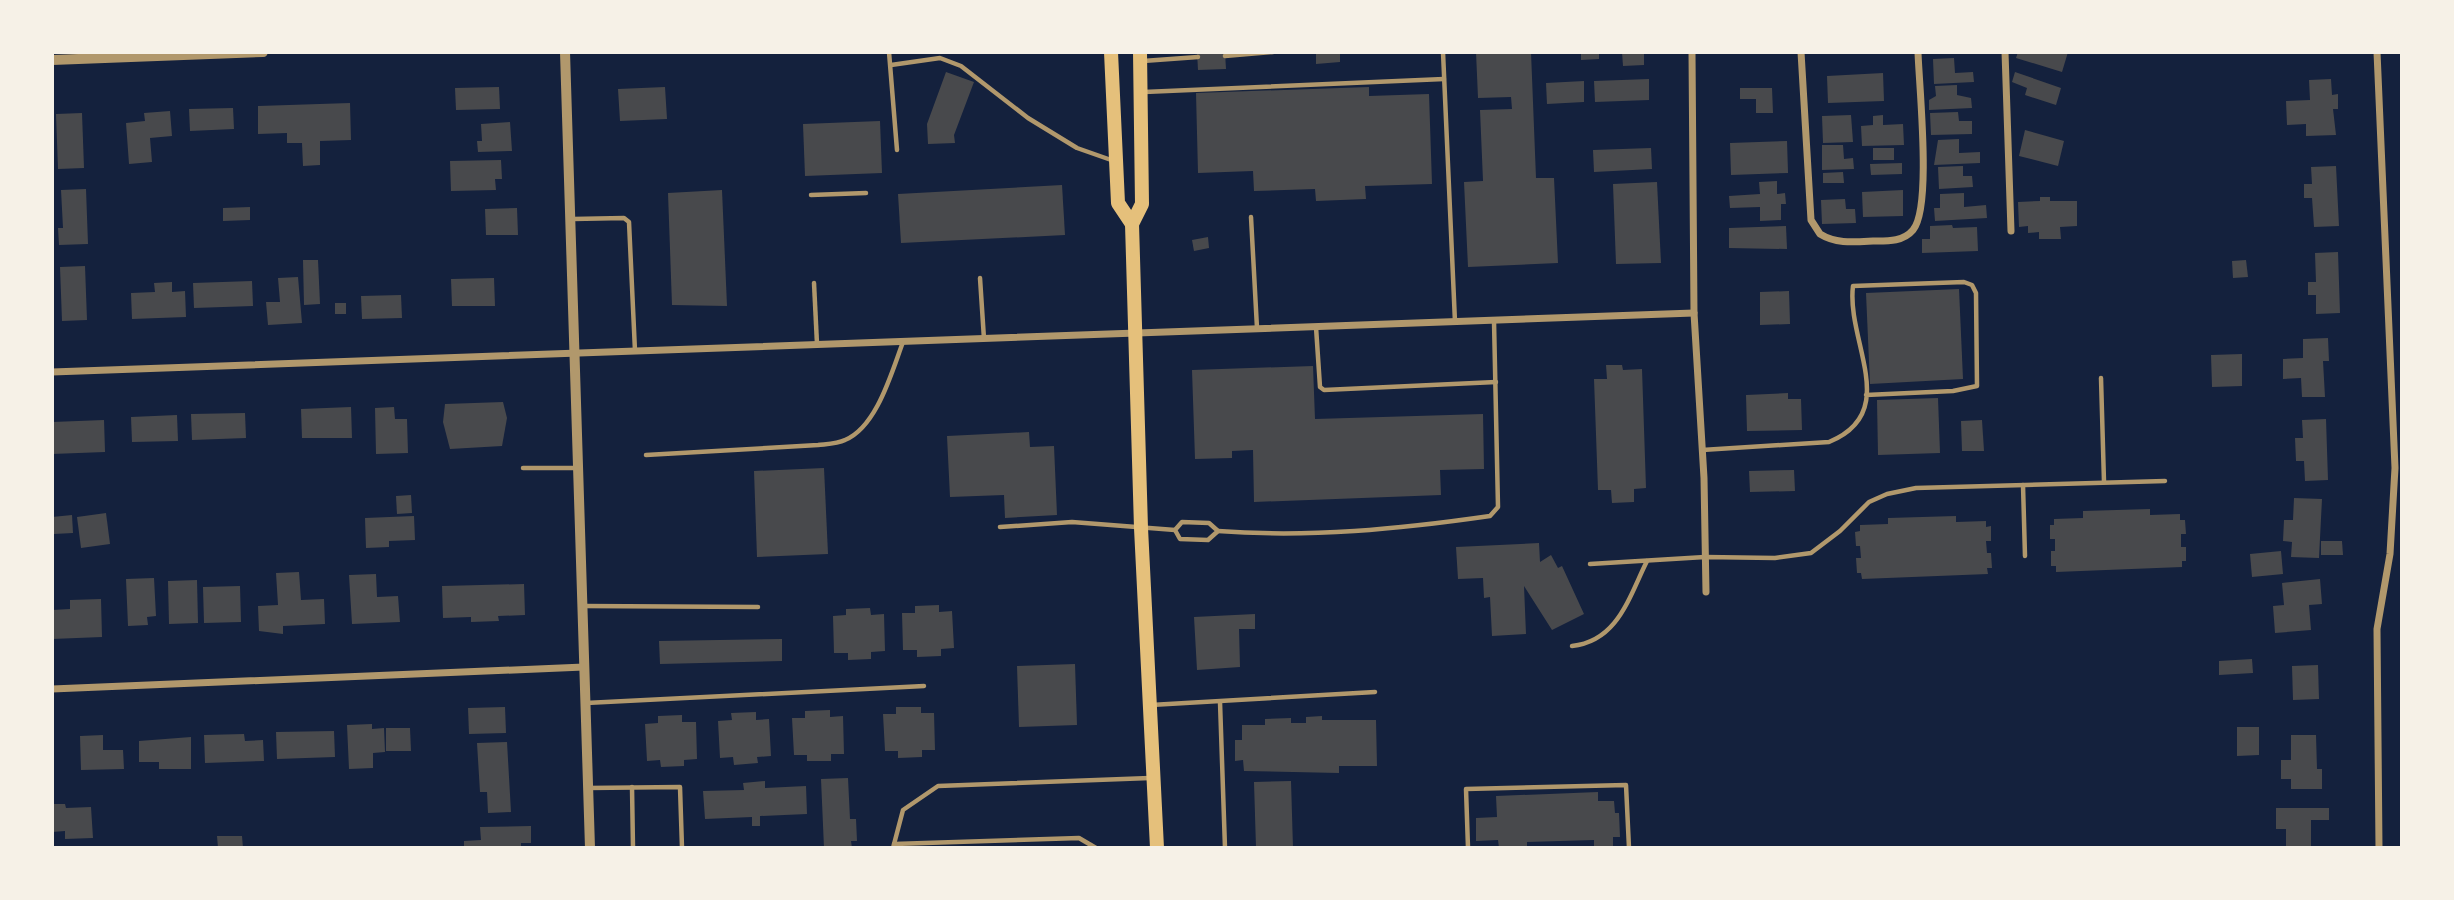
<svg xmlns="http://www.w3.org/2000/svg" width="2454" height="900" font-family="Raleway,sans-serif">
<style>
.building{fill:#48494c}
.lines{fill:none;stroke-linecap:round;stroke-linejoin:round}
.service{stroke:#b1986c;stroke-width:4.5}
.minor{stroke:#b1986c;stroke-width:7}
.tertiary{stroke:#b1986c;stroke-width:10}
.primary{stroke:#e5c07b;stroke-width:14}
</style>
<rect width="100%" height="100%" fill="#14213d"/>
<g class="building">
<polygon points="1197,52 1225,52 1226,69 1198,70"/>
<polygon points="1316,52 1340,52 1340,62 1316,64"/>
<polygon points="1476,52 1531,52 1536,178 1554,178 1558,263 1468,267 1464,182 1483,181 1480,110 1512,109 1511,97 1478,98"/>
<polygon points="1581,52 1599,52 1599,59 1581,60"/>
<polygon points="1622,52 1644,52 1644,65 1623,66"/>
<polygon points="2018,52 2068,52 2062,72 2016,58"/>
<polygon points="1954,58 1955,73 1973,72 1974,82 1934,84 1933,59"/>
<polygon points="946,72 974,82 954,135 955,143 928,144 927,124"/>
<polygon points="2015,72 2061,88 2056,105 2025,95 2027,88 2012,82"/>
<polygon points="1883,73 1884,101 1828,103 1827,76"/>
<polygon points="1649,79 1649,100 1595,102 1594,81"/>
<polygon points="2331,79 2332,95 2338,94 2338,109 2333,109 2336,135 2306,136 2306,124 2287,125 2286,101 2310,100 2309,80"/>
<polygon points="1584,81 1584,102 1547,104 1546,83"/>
<polygon points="1957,85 1957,95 1971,98 1972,108 1929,110 1929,100 1936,96 1935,86"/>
<polygon points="499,87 500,109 456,110 455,88"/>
<polygon points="665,87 667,119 620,121 618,89"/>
<polygon points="1369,87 1369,96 1429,94 1432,184 1365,186 1366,199 1316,201 1315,189 1254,191 1253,171 1198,173 1196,93"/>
<polygon points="1740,88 1772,88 1773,113 1756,113 1756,99 1740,99"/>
<polygon points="350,103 351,140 320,141 320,165 303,166 302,143 287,143 287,133 258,134 258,106"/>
<polygon points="233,108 234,129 190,131 189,109"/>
<polygon points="170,111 172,136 150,138 152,162 129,164 126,123 145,121 144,113"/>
<polygon points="1958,112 1959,121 1972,121 1972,134 1931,135 1930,113"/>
<polygon points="82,113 84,168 58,169 56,114"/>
<polygon points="1851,115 1853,142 1823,143 1822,116"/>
<polygon points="1883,115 1883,125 1903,124 1904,145 1862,146 1861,126 1873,125 1873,116"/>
<polygon points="880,121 882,173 805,176 803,124"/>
<polygon points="510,122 512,151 478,152 477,141 482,141 481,124"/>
<polygon points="2025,130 2064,141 2058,166 2019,156"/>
<polygon points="1959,139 1959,153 1980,152 1980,163 1934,165 1938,140"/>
<polygon points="1787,141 1788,173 1731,175 1730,143"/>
<polygon points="1822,145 1843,145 1844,159 1853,158 1854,169 1822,170"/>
<polygon points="1651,148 1652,169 1594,172 1593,150"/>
<rect x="1873" y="148" width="21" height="12"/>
<polygon points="501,160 502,179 495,179 496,190 451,191 450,161"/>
<polygon points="1902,163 1902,174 1871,175 1870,164"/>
<polygon points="1963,166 1963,176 1972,176 1973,187 1939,189 1938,167"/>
<polygon points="2336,166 2339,226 2314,227 2312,198 2304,198 2304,184 2312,184 2311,167"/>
<polygon points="1843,172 1844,183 1823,183 1823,173"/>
<polygon points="1777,181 1777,194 1785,193 1786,204 1781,204 1781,220 1760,221 1760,207 1730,208 1729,196 1760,194 1759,182"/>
<polygon points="1657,182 1661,263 1616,264 1613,184"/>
<polygon points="1062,185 1065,235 901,243 898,194"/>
<polygon points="86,189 88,244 59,245 58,228 63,228 61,190"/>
<polygon points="722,190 727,306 672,305 668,193"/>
<polygon points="1903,190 1903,216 1863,217 1862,192"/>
<polygon points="1964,193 1964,207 1986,205 1987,218 1935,221 1934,208 1940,208 1940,194"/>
<polygon points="2040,197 2050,197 2050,201 2077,201 2077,226 2060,227 2061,239 2039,239 2039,232 2028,233 2028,226 2019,227 2018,202 2040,201"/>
<polygon points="1845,199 1846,209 1855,209 1856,223 1822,224 1821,200"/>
<polygon points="250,207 250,220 223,221 223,208"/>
<polygon points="517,208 518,235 486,235 485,209"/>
<polygon points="1952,225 1953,228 1977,227 1978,251 1922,253 1922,239 1930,239 1930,226"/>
<polygon points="1786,226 1787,249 1729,248 1729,228"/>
<polygon points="1208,237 1209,248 1194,251 1192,240"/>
<polygon points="2338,252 2340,313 2316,314 2316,295 2308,295 2308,282 2316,282 2315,253"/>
<polygon points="303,260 318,260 320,304 304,305"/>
<polygon points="2246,260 2248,277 2233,278 2232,261"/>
<polygon points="85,266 87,320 62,321 60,267"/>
<polygon points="298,277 302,323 268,325 266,302 280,302 278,278"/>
<polygon points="494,278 495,306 452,306 451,279"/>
<polygon points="252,281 253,306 194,308 193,283"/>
<polygon points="172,282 172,292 185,291 186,317 132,319 131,293 155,292 154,283"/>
<polygon points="1959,289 1963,379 1870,384 1866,293"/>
<polygon points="1789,291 1790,324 1760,325 1760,292"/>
<polygon points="401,295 402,318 362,319 361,296"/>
<rect x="335" y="303" width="11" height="11"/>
<polygon points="2328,338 2329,361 2323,361 2325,397 2302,397 2301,378 2283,379 2283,359 2303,358 2303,339"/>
<polygon points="2242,354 2242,386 2212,387 2211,355"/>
<polygon points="1606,365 1622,365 1623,370 1642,369 1646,488 1634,489 1634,502 1612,503 1611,490 1598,490 1594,379 1607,379"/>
<polygon points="1313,366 1315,419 1483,414 1484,469 1440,470 1441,495 1254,502 1253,450 1232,451 1232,458 1195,459 1192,370"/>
<polygon points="1788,393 1788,399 1801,399 1802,430 1747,431 1746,395"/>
<polygon points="1938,398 1940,453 1878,455 1877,400"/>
<polygon points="503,402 507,418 502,446 450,449 443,422 445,404"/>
<polygon points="351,407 352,438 302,438 301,409"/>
<polygon points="394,407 395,419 407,419 408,453 376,454 375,408"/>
<polygon points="245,413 246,438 192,440 191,414"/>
<polygon points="177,415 178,441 132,442 131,417"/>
<polygon points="2326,419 2328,480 2305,481 2304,461 2296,461 2295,438 2303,438 2302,420"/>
<polygon points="104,420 105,452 52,454 52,422"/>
<polygon points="1982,420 1984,451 1962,451 1961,421"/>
<polygon points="1029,432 1030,447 1054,446 1057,515 1005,518 1004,495 950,497 947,436"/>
<polygon points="824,468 828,554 757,557 754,471"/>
<polygon points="1794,470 1795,491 1750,492 1749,471"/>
<polygon points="411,495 412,513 397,514 396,496"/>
<polygon points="2294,498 2322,499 2319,558 2291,557 2292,542 2283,541 2284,520 2293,520"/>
<polygon points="2150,509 2150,515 2180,514 2180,520 2185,520 2186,534 2181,534 2181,547 2186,547 2186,561 2182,561 2182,567 2056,572 2056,566 2051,566 2051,551 2055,551 2055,539 2050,539 2050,525 2054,525 2054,519 2083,518 2083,511"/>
<polygon points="106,513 110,544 81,548 77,517"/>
<polygon points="72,515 73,533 54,534 52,517"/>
<polygon points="414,516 415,540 389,541 389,547 366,548 365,518"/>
<polygon points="1956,516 1956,522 1986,521 1986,527 1991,526 1991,541 1986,541 1987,553 1991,553 1992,568 1987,568 1988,574 1862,579 1861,573 1857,573 1856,558 1861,558 1860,546 1856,546 1855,532 1860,531 1860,525 1888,524 1888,518"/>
<polygon points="2321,541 2342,541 2343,555 2321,555"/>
<polygon points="1539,543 1540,562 1551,555 1558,568 1562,566 1584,614 1552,630 1524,586 1526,634 1492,636 1490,597 1484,598 1483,578 1458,579 1456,547"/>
<polygon points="2281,551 2283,574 2252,577 2250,554"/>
<polygon points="299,572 301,600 324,599 325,624 283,626 283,634 259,631 258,606 278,605 276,573"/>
<polygon points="376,574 377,597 398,596 400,622 352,624 349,575"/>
<polygon points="154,578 156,616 147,617 148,625 128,626 126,579"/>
<polygon points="2320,579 2322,604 2309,605 2311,630 2275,633 2273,606 2284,605 2282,583"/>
<polygon points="197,580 198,623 169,624 168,581"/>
<polygon points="524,584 525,615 498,616 499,621 471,622 471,617 443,618 442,586"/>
<polygon points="240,586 241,622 204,623 203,587"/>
<polygon points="101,599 102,637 52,639 52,610 70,609 70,600"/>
<polygon points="939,605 939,612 952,611 954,648 941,649 941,656 917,657 917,650 903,650 902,613 915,613 915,606"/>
<polygon points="870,608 871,615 884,614 885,651 871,652 871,659 848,660 848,653 834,653 833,616 846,615 846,609"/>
<polygon points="1255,614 1255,629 1239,629 1240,667 1197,670 1194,617"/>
<polygon points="782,639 782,661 660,664 659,641"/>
<polygon points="2252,659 2253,673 2219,675 2219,661"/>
<polygon points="1075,664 1077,725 1019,727 1017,666"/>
<polygon points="2318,665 2319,699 2293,700 2292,666"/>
<polygon points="505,707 506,733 469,734 468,708"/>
<polygon points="896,707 921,707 921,713 934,713 935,750 922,750 922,757 898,758 898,751 885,751 883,714 896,714"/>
<polygon points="830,710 830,717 843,716 844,754 831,754 831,761 807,761 807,755 794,755 792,718 805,718 805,711"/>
<polygon points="756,712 756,720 769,719 771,756 757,757 758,763 734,765 733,757 720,758 718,721 732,720 731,713"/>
<polygon points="682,715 682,722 696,722 697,759 684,760 684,766 661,767 660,760 647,761 645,724 658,723 658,716"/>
<polygon points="1322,716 1322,720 1376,720 1377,766 1339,766 1339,773 1244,771 1243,760 1235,761 1235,740 1242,740 1242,725 1265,725 1265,719 1291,718 1291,723 1306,723 1306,717"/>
<polygon points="372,724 372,729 384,728 385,752 373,753 373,768 349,769 347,725"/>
<polygon points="2237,727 2259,727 2259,755 2237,756"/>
<polygon points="386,728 410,728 411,751 386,751"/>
<polygon points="334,731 335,757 277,759 276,732"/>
<polygon points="244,734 245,741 263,740 264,761 205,763 204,735"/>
<polygon points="103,735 103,750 123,750 124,769 81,770 80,736"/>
<polygon points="2291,735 2316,735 2317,769 2322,769 2322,789 2291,789 2291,779 2281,779 2281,760 2291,760"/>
<polygon points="191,737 191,769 159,769 159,762 139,762 139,741"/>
<polygon points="507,742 511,812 488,813 487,792 480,792 477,743"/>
<polygon points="848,778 850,819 856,819 857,841 851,841 852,848 824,848 821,779"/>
<polygon points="765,781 765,788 806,786 807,814 760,816 760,826 752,826 752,817 705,819 703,791 744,790 743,783"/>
<polygon points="1291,781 1293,848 1256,848 1254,782"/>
<polygon points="1598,792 1598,801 1614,801 1615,813 1619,813 1620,837 1613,837 1613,848 1594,848 1594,840 1527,842 1527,847 1504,848 1499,848 1498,840 1476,841 1476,818 1497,817 1496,796"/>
<polygon points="52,804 65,804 66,808 91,807 93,838 65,839 65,831 52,832"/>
<polygon points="2276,808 2329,808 2329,820 2311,820 2311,848 2286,848 2286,829 2276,829"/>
<polygon points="531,826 531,843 521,843 521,848 464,848 464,841 481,840 480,827"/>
<polygon points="217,836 242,836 243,848 218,848"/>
</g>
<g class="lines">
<g class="service">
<polyline points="889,52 897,150"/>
<polyline points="1443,52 1455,322"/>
<polyline points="1225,56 1273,52"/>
<polyline points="1143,61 1198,57"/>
<polyline points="891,65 940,58 961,66 1028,118 1077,148 1114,161"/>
<polyline points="1144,92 1444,79"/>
<polyline points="811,195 866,193"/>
<polyline points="1251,217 1257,328"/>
<polyline points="573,219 624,218 629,222 635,351"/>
<polyline points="980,278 984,339"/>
<polyline points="814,283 817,344"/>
<polyline points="1316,327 1320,387 1324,390 1496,382"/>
<polyline points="2101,378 2104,482"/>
<path d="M 1702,450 L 1829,442 C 1902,412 1846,342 1853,286 L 1964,282 L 1972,285 L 1976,293 L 1977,386 L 1953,391 L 1866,395"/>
<path d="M 646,455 L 818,445 C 826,444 837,444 845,440 C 877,427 892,371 903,342"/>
<polyline points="523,468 578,468"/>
<polyline points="2023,485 2025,556"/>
<polygon points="1182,522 1209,523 1218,531 1208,540 1180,539 1175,530"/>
<polyline points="1000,527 1072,522 1175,530"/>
<path d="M 1218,531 C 1309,538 1400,529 1490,516 L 1498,507 L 1494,321"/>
<polyline points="1590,564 1705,557 1775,558 1811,553 1840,531 1869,502 1887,494 1916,488 2165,481"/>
<polyline points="583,606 758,607"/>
<path d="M 1572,646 C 1618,641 1629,597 1647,561"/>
<polyline points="1220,702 1225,848"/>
<polyline points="586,703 924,686"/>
<polyline points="1151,705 1375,692"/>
<polyline points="632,787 633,848"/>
<polyline points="588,788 680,787 682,848"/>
<polyline points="894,844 1079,838 1096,848"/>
<polyline points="893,848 903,810 938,786 1150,778"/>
<polyline points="1468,848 1466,789 1626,785 1629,848"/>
</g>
<g class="minor">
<polyline points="1692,52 1694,313 1704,478 1706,592"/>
<path d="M 1801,52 L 1811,220 L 1820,234 C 1836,244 1854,242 1873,241 C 1887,241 1903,242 1913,230 C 1932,208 1919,86 1918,52"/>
<polyline points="2005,52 2011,231"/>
<polyline points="2377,52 2395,468 2390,554 2377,629 2379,848"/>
<polyline points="52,372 1694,313"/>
<polyline points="52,689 584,667"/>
</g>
<g class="tertiary">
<polyline points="565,52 590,848"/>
<polyline points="52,60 263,52"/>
</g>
<g class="primary">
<polyline points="1111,52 1118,203 1132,224"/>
<polyline points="1140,52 1142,204 1132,224 1141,528 1157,848"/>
</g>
</g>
<rect width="2454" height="900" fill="none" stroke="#f6f1e7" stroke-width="108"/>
</svg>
